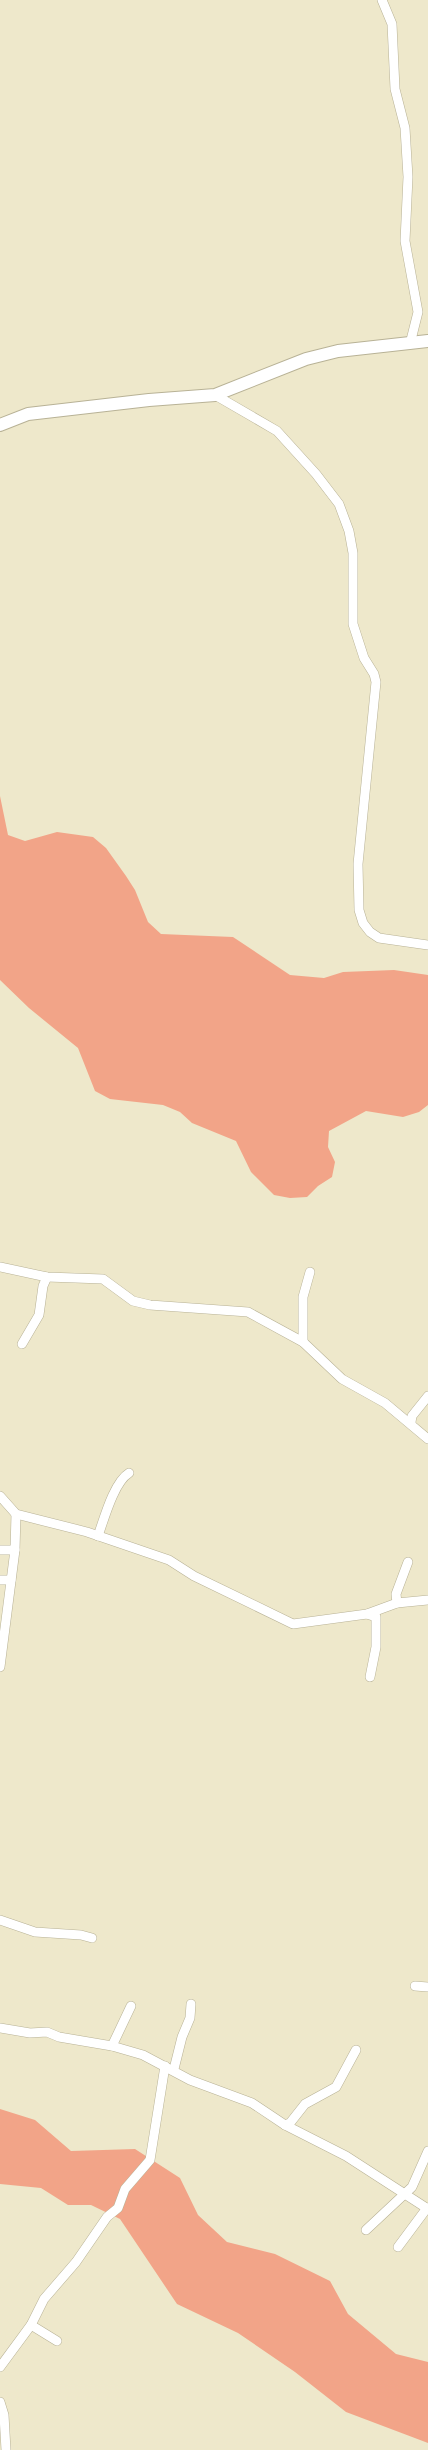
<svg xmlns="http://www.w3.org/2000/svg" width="428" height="2450" font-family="'Fira Sans',sans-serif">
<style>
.green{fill:#f2a488}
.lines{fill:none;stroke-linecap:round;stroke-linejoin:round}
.street-casing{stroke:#b8b296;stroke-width:10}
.secondary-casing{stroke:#b8b296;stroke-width:14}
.street{stroke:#fff;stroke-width:9}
.secondary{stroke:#fff;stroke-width:12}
</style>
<rect width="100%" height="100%" fill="#eee8cb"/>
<g class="green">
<polygon points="0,796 8,835 25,841 57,832 93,837 106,848 126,876 135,890 148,922 161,934 233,937 290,975 324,978 343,972 394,970 428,975 428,1105 419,1112 403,1117 366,1111 329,1131 328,1147 335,1162 332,1177 318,1186 307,1197 290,1198 274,1195 251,1172 236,1141 192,1123 180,1112 163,1105 110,1099 95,1091 78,1048 29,1008 0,980"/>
<polygon points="0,2109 35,2120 71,2151 135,2149 180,2178 198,2215 227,2242 275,2254 330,2281 348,2314 396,2354 428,2362 428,2443 346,2412 295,2372 238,2333 177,2304 120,2219 91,2205 68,2205 41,2188 0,2184"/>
</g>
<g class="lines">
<g class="street-casing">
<g id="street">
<polyline points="382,0 392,24 395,89 405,128 408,177 405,241 418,312 410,344"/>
<polyline points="215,395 277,431 316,474 339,504 349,531 353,553 353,624 364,658 374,674 376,682 358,864 359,910 363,923 370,932 379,938 428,945"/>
<polyline points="0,1267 47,1277 103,1279 133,1301 150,1305 248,1312 303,1342 342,1379 385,1403 428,1439"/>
<polyline points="303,1342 303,1297 310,1272"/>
<polyline points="22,1344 39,1315 43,1286 47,1277"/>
<polyline points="411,1422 412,1416 428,1396"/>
<polyline points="0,1496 16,1514 87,1532 169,1560 194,1576 293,1624 367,1614 397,1603 428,1600"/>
<path d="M 98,1536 C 104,1519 114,1482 129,1473"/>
<polyline points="0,1550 15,1550"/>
<polyline points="0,1580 11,1580"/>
<polyline points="397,1603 396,1594 408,1562"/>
<polyline points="367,1614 376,1617 376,1647 370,1677"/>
<polyline points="0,1667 15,1550 16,1514"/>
<polyline points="0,1920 35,1932 81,1935 92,1938"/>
<polyline points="415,1986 428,1987"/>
<polyline points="0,2028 30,2033 47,2032 59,2037 112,2046 143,2055 190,2080 252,2103 285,2125 346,2156 428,2209"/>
<polyline points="112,2046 131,2006"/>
<polyline points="174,2069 182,2037 190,2018 191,2004"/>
<polyline points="285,2125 290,2123 305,2104 336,2087 356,2050"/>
<polyline points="366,2230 412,2187 428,2151"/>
<polyline points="398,2247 427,2208"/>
<polyline points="31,2325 57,2341"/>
<polyline points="0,2367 31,2325 44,2299 76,2262 107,2217 118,2208 125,2189 150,2160 165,2066"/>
<polyline points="0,2402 4,2415 6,2450"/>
</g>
</g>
<g class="secondary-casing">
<polyline id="secondary" points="0,425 28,414 149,400 215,395 306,359 338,351 428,341"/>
</g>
<use href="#street" class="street"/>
<use href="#secondary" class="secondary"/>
</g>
</svg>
